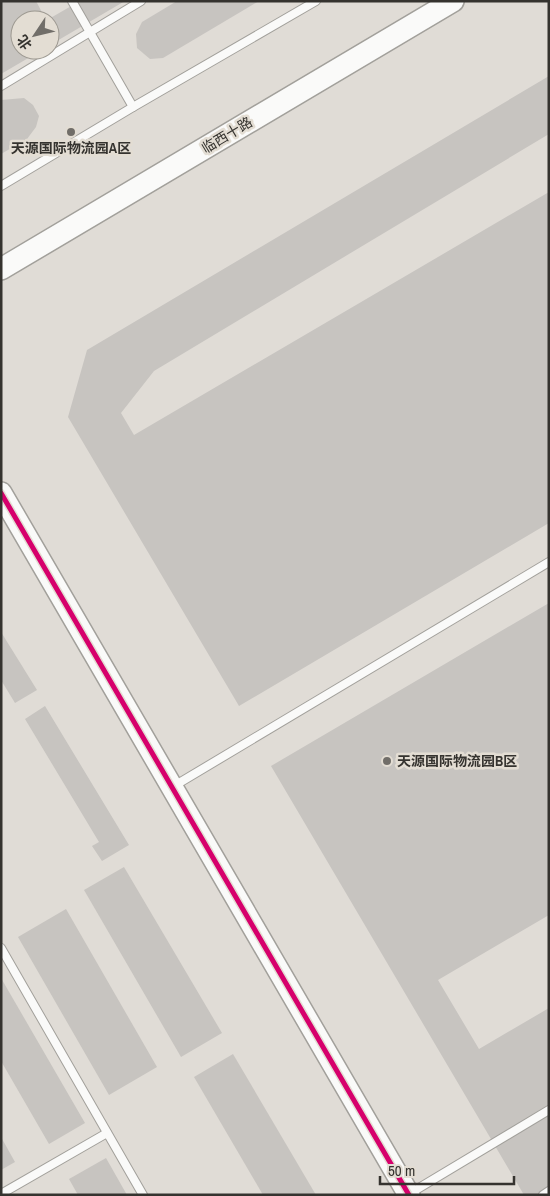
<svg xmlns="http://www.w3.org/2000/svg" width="550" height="1196" font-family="'Archivo Narrow','Noto Sans SC',sans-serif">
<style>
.building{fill:#c7c4c0}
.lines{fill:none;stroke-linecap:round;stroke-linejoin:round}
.lane-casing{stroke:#a2a09b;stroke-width:10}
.secondary-casing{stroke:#a2a09b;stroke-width:24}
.lane{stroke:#fafaf9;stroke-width:8}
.secondary{stroke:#fafaf9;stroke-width:21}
.cycleway-casing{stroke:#e3ddd3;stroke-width:8}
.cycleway{stroke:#d6006c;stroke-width:5}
.poi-dot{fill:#716e69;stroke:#e3ddd3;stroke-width:2}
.labels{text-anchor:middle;stroke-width:5;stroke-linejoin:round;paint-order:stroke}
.street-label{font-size:14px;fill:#35332f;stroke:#e3ddd3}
.poi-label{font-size:14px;font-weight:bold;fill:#35332f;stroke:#e3ddd3}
</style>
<rect width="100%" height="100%" fill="#e0dcd6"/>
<g class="building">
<polygon points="1,1 36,1 46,20 20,20 20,50 42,50 1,74"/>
<polygon points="80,1 125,1 50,45 50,20 47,20"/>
<polygon points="177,1 259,1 163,58 150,59 137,48 136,34 142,22"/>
<polygon points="549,76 549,134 154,371 121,413 134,435 549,192 549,523 239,706 68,417 87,350"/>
<polygon points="24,98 33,105 39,116 36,127 27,139 1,154 1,100"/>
<polygon points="549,603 549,915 438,980 479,1049 549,1008 549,1195 524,1195 271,766"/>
<polygon points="1,632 37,690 15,703 1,680"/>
<polygon points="45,706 129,845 102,861 92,846 99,842 25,719"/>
<polygon points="124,867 222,1033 181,1057 84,890"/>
<polygon points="66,909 157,1067 109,1095 18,937"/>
<polygon points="1,978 85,1123 49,1144 1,1061"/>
<polygon points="233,1054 316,1195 263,1195 194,1077"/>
<polygon points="1,1137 15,1162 1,1170"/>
<polygon points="106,1158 127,1195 78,1195 69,1179"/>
</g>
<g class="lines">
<g class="lane-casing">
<g id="lane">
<polyline points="72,1 133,107"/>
<polyline points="1,86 141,1"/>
<polyline points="1,186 133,107 316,1"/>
<polyline points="174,786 549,562"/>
<polyline points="1,948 143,1195"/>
<polyline points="1,1194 107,1133"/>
<polyline points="409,1194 549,1110"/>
<polyline points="543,1195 549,1191"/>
</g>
</g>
<g class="secondary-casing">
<g id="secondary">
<polyline points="1,269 453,1"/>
<polyline points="1,493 409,1195"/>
</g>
</g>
<use href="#lane" class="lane"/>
<use href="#secondary" class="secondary"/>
<g class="cycleway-casing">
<polyline id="cycleway" points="1,493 409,1195"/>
</g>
<use href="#cycleway" class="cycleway"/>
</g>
<g class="poi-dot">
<circle cx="71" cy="132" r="5"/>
<circle cx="387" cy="761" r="5"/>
</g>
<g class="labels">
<g class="street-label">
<text transform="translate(227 135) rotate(-31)" y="5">临西十路</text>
</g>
<g class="poi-label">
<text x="71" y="153">天源国际物流园A区</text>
<text x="397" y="766" text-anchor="start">天源国际物流园B区</text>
</g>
</g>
<rect width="550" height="1196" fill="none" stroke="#35332f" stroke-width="5"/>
<g transform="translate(35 35) rotate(235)"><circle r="24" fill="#e3ddd3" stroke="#9d9991"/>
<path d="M0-4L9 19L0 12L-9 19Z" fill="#716e69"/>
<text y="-8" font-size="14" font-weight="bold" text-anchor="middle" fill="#35332f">北</text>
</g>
<path d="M380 1176v8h134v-8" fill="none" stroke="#35332f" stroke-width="2.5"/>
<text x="388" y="1176" font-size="15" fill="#35332f" stroke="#e3ddd3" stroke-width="4" paint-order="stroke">50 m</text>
</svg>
